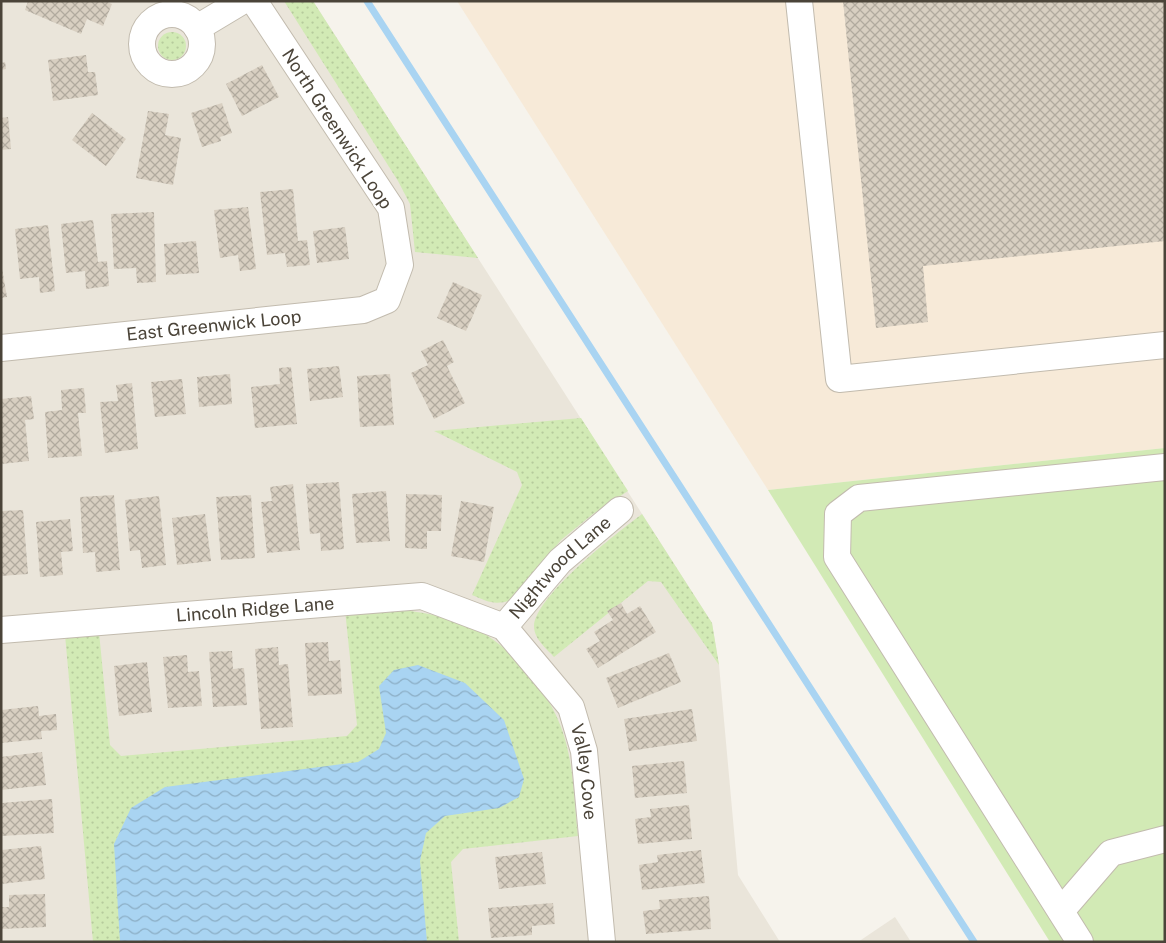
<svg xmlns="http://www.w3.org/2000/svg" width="1166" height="943" font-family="'Public Sans',sans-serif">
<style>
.residential{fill:#eae5da}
.commercial{fill:#f7ead8}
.grass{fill:url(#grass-dots)}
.park{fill:#d2eab5}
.water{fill:url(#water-waves)}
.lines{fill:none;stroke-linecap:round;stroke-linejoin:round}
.stream{stroke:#a9d4f2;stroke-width:7}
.building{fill:url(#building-cross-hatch)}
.minor-casing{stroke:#c2bbae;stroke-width:28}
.minor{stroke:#fff;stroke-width:26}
.labels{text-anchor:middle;stroke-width:4.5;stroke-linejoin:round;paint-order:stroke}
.street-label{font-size:18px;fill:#4b4439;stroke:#fff}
</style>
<defs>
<pattern id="grass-dots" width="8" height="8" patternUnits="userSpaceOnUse" patternTransform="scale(1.25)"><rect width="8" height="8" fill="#d2eab5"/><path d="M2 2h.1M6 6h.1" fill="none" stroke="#b6ca9c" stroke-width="1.8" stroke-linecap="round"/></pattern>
<pattern id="water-waves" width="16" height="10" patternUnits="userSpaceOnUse" patternTransform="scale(1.25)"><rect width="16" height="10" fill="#a9d4f2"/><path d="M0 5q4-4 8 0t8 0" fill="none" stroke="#8caec5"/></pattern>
<pattern id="building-cross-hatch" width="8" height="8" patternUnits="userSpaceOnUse" patternTransform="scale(1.25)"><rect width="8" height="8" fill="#d8cfc1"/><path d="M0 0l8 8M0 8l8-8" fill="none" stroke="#b1aa9e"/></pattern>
</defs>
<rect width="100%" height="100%" fill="#f6f3ec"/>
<g class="residential">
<polygon points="1,1 313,1 712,623 719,665 738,875 780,942 1,942"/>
<polygon points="895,917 911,942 858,942"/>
</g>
<polygon class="commercial" points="457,1 1165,1 1165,448 768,490"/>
<g class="grass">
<polygon points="284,1 313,1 478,258 415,252 410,204 398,181"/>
<circle cx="172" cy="46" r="14"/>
<path d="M 581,418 L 628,491 L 593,514 L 561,540 L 513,599 C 496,606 488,602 472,595 L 522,485 L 517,472 L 434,431 Z"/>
<path d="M 642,514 L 712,623 L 719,665 L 661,582 L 648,581 L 554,657 C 546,648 534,639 534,626 C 536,595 617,533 642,514 Z"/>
<path d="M 390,608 C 417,612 444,615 468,625 C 507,642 547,688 561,727 C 574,761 574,801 578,836 L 463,849 L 451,862 L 459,942 L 93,942 L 65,635 L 99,632 L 110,745 L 121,756 L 347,736 L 357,725 L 345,610 Z"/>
</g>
<polygon class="park" points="1165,448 1165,942 1050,942 768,490"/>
<polygon class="water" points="418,665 465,683 504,720 524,779 519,797 499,808 445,816 426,833 420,861 427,942 120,942 114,844 131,808 165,787 358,762 379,749 386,733 379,686 394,670"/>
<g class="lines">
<polyline class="stream" points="367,1 974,942"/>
</g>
<g class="building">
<polygon points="28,1 105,1 112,4 103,26 87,19 81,34 25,10"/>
<polygon points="843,1 1165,1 1165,241 923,266 928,322 876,328"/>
<polygon points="86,55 88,72 95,72 98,95 53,101 48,60"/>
<polygon points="5,62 6,69 1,70 1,63"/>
<polygon points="262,65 279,97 242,116 226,84"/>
<polygon points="222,103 232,133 220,137 221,141 202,147 191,113"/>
<polygon points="148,111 169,114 165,135 181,138 173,185 136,178"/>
<polygon points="92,113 126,139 106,166 72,140"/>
<polygon points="8,117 11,149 1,150 1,118"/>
<polygon points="293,189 298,241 307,240 310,265 287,267 285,253 267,255 260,192"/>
<polygon points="248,207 256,269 240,271 238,255 220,258 214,210"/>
<polygon points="154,212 156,282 137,283 136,268 114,269 111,214"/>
<polygon points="93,220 98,262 107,261 109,286 86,289 85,271 66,273 61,224"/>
<polygon points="48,225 55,291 40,293 39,277 20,279 15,229"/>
<polygon points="345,227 349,259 317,263 313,231"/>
<polygon points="196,241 199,273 166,275 164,244"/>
<polygon points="1,263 7,297 1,298"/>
<polygon points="453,282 482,295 466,331 437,318"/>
<polygon points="443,340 454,362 447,366 465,403 434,419 411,373 428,365 421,351"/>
<polygon points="339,366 343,397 310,401 307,369"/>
<polygon points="291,367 297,424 255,428 251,387 280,384 279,368"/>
<polygon points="230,374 232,404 199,407 197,377"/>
<polygon points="390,374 394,425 360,427 357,376"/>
<polygon points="182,379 186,414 155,417 151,382"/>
<polygon points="132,383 138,449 105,453 100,402 118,401 116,385"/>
<polygon points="84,388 86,413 78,413 82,456 48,458 45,412 62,410 61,390"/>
<polygon points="31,396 34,419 25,420 29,461 1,464 1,399"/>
<polygon points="339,482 344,549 321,551 320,533 310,534 306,484"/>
<polygon points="293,484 300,550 267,553 261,502 272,501 270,487"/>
<polygon points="386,491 390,541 356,543 352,494"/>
<polygon points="406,494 442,495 441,531 427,531 427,549 405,548"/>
<polygon points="114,495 120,570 96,572 95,552 83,553 80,497"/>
<polygon points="251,495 255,558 221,560 216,497"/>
<polygon points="159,496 166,565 142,568 140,550 130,551 125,500"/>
<polygon points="461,501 494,507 484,562 451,556"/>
<polygon points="23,510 28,574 1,576 1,511"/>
<polygon points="205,514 211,561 177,565 172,518"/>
<polygon points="70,519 73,551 61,552 63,575 40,577 36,522"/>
<polygon points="621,603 627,614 640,606 656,632 598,668 586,649 600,641 594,632 613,620 607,611"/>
<polygon points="328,642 329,661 340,660 342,694 308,696 305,643"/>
<polygon points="278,647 279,665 288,664 293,727 261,729 255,649"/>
<polygon points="232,651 233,669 244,668 247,705 213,707 209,652"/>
<polygon points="669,653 681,682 618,708 606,678"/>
<polygon points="187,655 188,672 199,671 202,706 168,708 163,657"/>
<polygon points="147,662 152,712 119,716 114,666"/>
<polygon points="38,706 39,716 56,714 57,730 41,731 42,739 1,743 1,710"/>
<polygon points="692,709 697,741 629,751 624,719"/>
<polygon points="42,752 46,785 1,790 1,757"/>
<polygon points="684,761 687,793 635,798 632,766"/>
<polygon points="52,799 54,833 1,836 1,803"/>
<polygon points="689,805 692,839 638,844 635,819 651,817 650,809"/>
<polygon points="41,846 45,879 1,884 1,850"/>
<polygon points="701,850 705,883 642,890 639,865 658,862 657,855"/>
<polygon points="542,852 546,884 499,889 495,857"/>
<polygon points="45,894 46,927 1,929 1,907 9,907 9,895"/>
<polygon points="709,896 711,929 646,934 643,911 660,909 659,900"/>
<polygon points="553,903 555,924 532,926 532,935 491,938 488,908"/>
</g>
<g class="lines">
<g class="minor-casing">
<g id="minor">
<polyline points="799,1 839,379 1165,345"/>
<circle cx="172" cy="44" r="30"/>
<polyline points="197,28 242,1"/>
<path id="s1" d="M 1,348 L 363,310 L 387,300 L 400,265 L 391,208 L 254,1"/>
<path id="s2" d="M 504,627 L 560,561 L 620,510"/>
<path id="s3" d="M 1,630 L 422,596 L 504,627 L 571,707 L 584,751 L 602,942"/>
<polyline points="1061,911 1111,853 1165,839"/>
<polyline points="1080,942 837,557 838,514 859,498 1165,467"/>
</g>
</g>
<use href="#minor" class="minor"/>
</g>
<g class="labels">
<g class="street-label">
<text transform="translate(337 129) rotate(57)" y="6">North Greenwick Loop</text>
<text dy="6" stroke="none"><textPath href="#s1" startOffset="214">East Greenwick Loop</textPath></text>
<text dy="6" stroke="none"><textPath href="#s2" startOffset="82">Nightwood Lane</textPath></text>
<text dy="6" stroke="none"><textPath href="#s3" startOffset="255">Lincoln Ridge Lane</textPath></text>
<text dy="6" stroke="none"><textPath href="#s3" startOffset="681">Valley Cove</textPath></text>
</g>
</g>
<rect width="1166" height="943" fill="none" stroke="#4b4439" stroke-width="5"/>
</svg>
